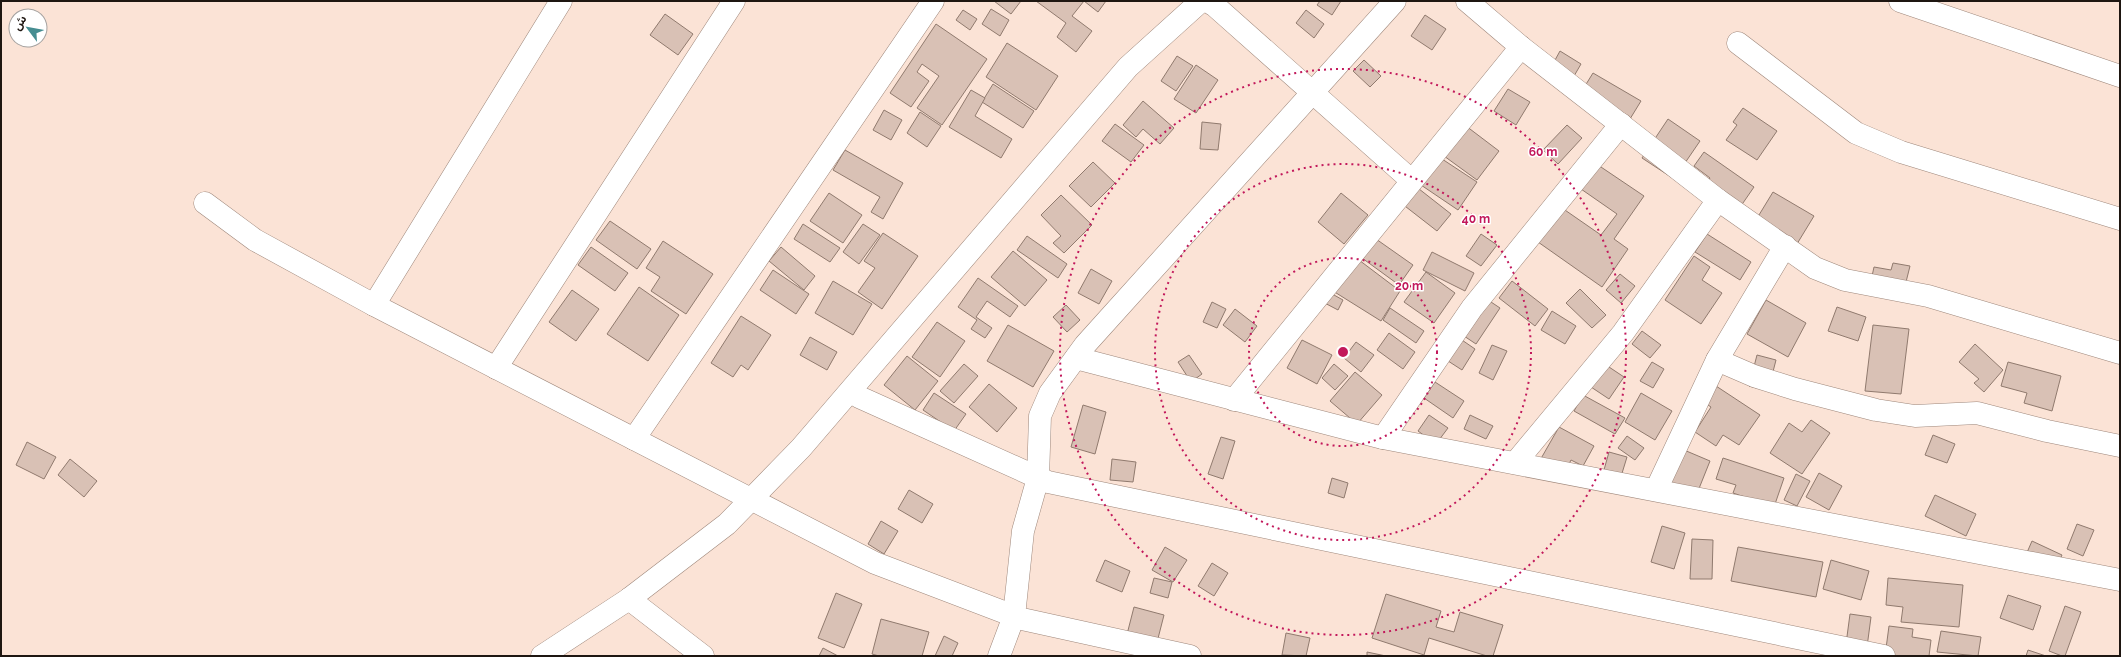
<svg xmlns="http://www.w3.org/2000/svg" width="2121" height="657" font-family="Raleway,'Noto Sans Arabic',sans-serif">
<style>
.building{fill:#d9c1b5;stroke:#907a6e}
.lines{fill:none;stroke-linecap:round;stroke-linejoin:round}
.minor-casing{stroke:#9e877b;stroke-width:23}
.minor{stroke:#fff;stroke-width:22}
.ring{fill:none;stroke:#c2185b;stroke-width:2;stroke-dasharray:2 4}
.centre{fill:#c2185b;stroke:#fff;stroke-width:2}
.ring-label{font-size:12px;text-anchor:middle;font-weight:bold;fill:#c2185b;stroke:#fff;stroke-width:3;stroke-linejoin:round;paint-order:stroke}
</style>
<rect width="100%" height="100%" fill="#fbe3d6"/>
<g class="building">
<polygon points="994,1 1021,1 1011,14"/>
<polygon points="1036,1 1106,1 1098,12 1084,1 1072,16 1092,31 1076,52 1057,37 1066,23"/>
<polygon points="1320,1 1341,1 1332,15 1317,5"/>
<polygon points="991,9 1009,20 1000,36 982,24"/>
<polygon points="963,10 977,19 970,30 956,20"/>
<polygon points="1306,10 1324,24 1314,38 1296,23"/>
<polygon points="665,14 693,34 678,55 650,35"/>
<polygon points="1425,15 1446,29 1432,50 1411,36"/>
<polygon points="936,24 987,59 942,125 917,108 939,76 922,64 917,72 929,81 911,107 890,93"/>
<polygon points="1007,43 1058,76 1036,110 986,77"/>
<polygon points="1560,51 1581,64 1570,83 1549,71"/>
<polygon points="1177,56 1193,66 1176,91 1161,81"/>
<polygon points="1364,60 1381,76 1370,87 1353,71"/>
<polygon points="1196,65 1218,80 1196,113 1174,99"/>
<polygon points="1593,73 1641,101 1622,132 1580,94"/>
<polygon points="993,84 1034,111 1023,128 982,102"/>
<polygon points="1508,89 1530,102 1516,125 1494,111"/>
<polygon points="971,90 985,98 975,116 1012,139 1001,158 949,127"/>
<polygon points="1143,101 1174,128 1160,144 1143,129 1136,137 1123,125"/>
<polygon points="1743,108 1777,131 1757,160 1726,140 1737,125 1733,122"/>
<polygon points="884,110 902,120 891,140 873,130"/>
<polygon points="920,112 941,126 927,147 907,133"/>
<polygon points="1668,119 1700,141 1674,179 1642,158"/>
<polygon points="1202,122 1221,124 1218,150 1200,149"/>
<polygon points="1115,124 1144,145 1131,162 1102,141"/>
<polygon points="1567,125 1582,138 1558,164 1543,150"/>
<polygon points="1466,126 1499,151 1477,180 1444,156"/>
<polygon points="845,150 903,183 883,219 871,212 880,197 833,170"/>
<polygon points="1704,152 1754,187 1734,216 1700,193 1710,178 1694,166"/>
<polygon points="1439,157 1477,182 1458,210 1421,185"/>
<polygon points="1093,162 1115,183 1091,207 1069,186"/>
<polygon points="1598,165 1644,196 1614,239 1628,249 1602,287 1538,242 1562,208 1601,235 1617,214 1581,189"/>
<polygon points="1414,185 1451,214 1437,231 1401,203"/>
<polygon points="1773,192 1814,216 1789,257 1748,233"/>
<polygon points="829,193 862,215 843,243 810,221"/>
<polygon points="1341,193 1368,215 1344,244 1318,222"/>
<polygon points="1061,195 1092,225 1064,253 1053,243 1061,236 1041,215"/>
<polygon points="610,221 651,249 637,269 596,240"/>
<polygon points="803,224 840,248 830,262 794,239"/>
<polygon points="863,224 880,235 859,264 843,252"/>
<polygon points="883,233 918,256 882,309 858,292 875,268 864,261"/>
<polygon points="1481,234 1497,245 1481,266 1466,256"/>
<polygon points="1707,234 1751,262 1740,280 1695,252"/>
<polygon points="1027,236 1067,264 1058,278 1017,250"/>
<polygon points="1376,239 1413,265 1399,285 1362,258"/>
<polygon points="663,241 713,274 686,314 651,291 660,277 646,268"/>
<polygon points="591,247 628,273 615,291 578,265"/>
<polygon points="781,247 815,276 804,290 769,261"/>
<polygon points="1013,251 1047,280 1025,306 991,277"/>
<polygon points="1432,252 1474,273 1465,291 1423,270"/>
<polygon points="1694,256 1710,267 1702,280 1722,293 1701,324 1665,300"/>
<polygon points="1355,257 1400,291 1381,321 1333,291"/>
<polygon points="1893,263 1910,266 1902,298 1869,290 1874,267 1891,270"/>
<polygon points="1091,269 1112,281 1099,304 1078,293"/>
<polygon points="773,270 809,294 796,314 760,290"/>
<polygon points="1426,272 1455,293 1434,323 1404,302"/>
<polygon points="1620,274 1635,286 1621,303 1606,290"/>
<polygon points="978,278 1018,306 1010,317 987,301 976,317 992,328 985,338 971,329 977,320 958,307"/>
<polygon points="833,281 872,304 853,335 815,313"/>
<polygon points="1512,281 1548,309 1535,326 1499,298"/>
<polygon points="639,287 679,315 648,361 607,334"/>
<polygon points="1580,289 1606,315 1592,328 1566,303"/>
<polygon points="572,290 599,309 576,341 549,322"/>
<polygon points="1325,290 1343,300 1338,310 1319,300"/>
<polygon points="1488,300 1500,308 1476,344 1464,336"/>
<polygon points="1766,300 1806,323 1788,357 1747,334"/>
<polygon points="1212,302 1226,309 1217,328 1203,322"/>
<polygon points="1066,305 1080,320 1067,332 1053,317"/>
<polygon points="1837,307 1866,317 1858,341 1828,331"/>
<polygon points="1390,308 1424,331 1416,343 1383,320"/>
<polygon points="1235,309 1257,326 1245,342 1223,325"/>
<polygon points="1552,311 1576,326 1565,344 1541,330"/>
<polygon points="741,316 771,335 748,370 741,365 733,377 711,363"/>
<polygon points="937,322 965,341 940,377 912,357"/>
<polygon points="1008,325 1054,351 1033,387 987,361"/>
<polygon points="1873,325 1909,329 1901,394 1865,391"/>
<polygon points="1642,331 1661,345 1650,358 1632,344"/>
<polygon points="1389,333 1415,352 1403,369 1377,350"/>
<polygon points="810,337 837,352 827,370 800,355"/>
<polygon points="1459,338 1475,349 1462,370 1445,359"/>
<polygon points="1302,340 1332,355 1317,384 1287,368"/>
<polygon points="1356,342 1374,355 1361,372 1344,358"/>
<polygon points="1975,344 2003,370 1984,392 1974,383 1979,379 1959,362"/>
<polygon points="1492,345 1507,351 1493,380 1479,373"/>
<polygon points="1189,355 1202,374 1191,382 1178,362"/>
<polygon points="1757,355 1776,360 1768,391 1749,386"/>
<polygon points="907,356 938,381 915,410 884,385"/>
<polygon points="1652,362 1664,369 1653,388 1640,381"/>
<polygon points="2008,362 2061,376 2052,411 2024,403 2027,393 2001,386"/>
<polygon points="964,364 978,376 954,403 940,391"/>
<polygon points="1334,364 1348,376 1335,390 1322,378"/>
<polygon points="1606,365 1624,377 1609,399 1591,387"/>
<polygon points="1355,372 1382,395 1357,424 1330,401"/>
<polygon points="1435,382 1464,401 1453,418 1424,398"/>
<polygon points="989,384 1017,408 997,432 969,407"/>
<polygon points="1716,386 1760,415 1739,445 1723,435 1716,446 1695,432 1711,407 1705,403"/>
<polygon points="934,393 966,414 954,431 923,410"/>
<polygon points="1641,393 1672,411 1655,440 1625,422"/>
<polygon points="1583,395 1625,418 1615,434 1574,411"/>
<polygon points="1083,405 1106,412 1095,454 1071,447"/>
<polygon points="1429,415 1448,428 1436,444 1418,431"/>
<polygon points="1470,415 1493,426 1486,439 1464,429"/>
<polygon points="1811,420 1830,433 1802,474 1770,453 1789,423 1802,432"/>
<polygon points="1559,427 1594,446 1583,466 1571,460 1563,476 1539,462"/>
<polygon points="1933,435 1955,444 1947,463 1925,455"/>
<polygon points="1627,436 1644,448 1635,460 1618,448"/>
<polygon points="1221,437 1235,441 1223,479 1208,474"/>
<polygon points="27,442 56,457 44,479 16,465"/>
<polygon points="1684,450 1710,461 1692,506 1665,494"/>
<polygon points="1609,452 1627,457 1619,483 1602,477"/>
<polygon points="1723,458 1784,478 1774,507 1733,493 1736,485 1716,479"/>
<polygon points="70,459 97,481 84,497 58,475"/>
<polygon points="1112,459 1136,462 1133,482 1110,480"/>
<polygon points="1819,473 1842,486 1829,510 1806,497"/>
<polygon points="1796,474 1810,481 1797,506 1784,500"/>
<polygon points="1332,478 1348,483 1344,498 1328,493"/>
<polygon points="909,490 933,504 922,523 898,509"/>
<polygon points="1935,495 1976,514 1966,536 1925,516"/>
<polygon points="881,521 898,531 884,554 868,544"/>
<polygon points="2077,524 2094,530 2083,556 2067,549"/>
<polygon points="1662,526 1685,533 1674,569 1651,562"/>
<polygon points="1692,539 1713,540 1712,579 1690,579"/>
<polygon points="2032,541 2062,555 2052,577 2022,564"/>
<polygon points="1165,547 1187,560 1173,582 1152,570"/>
<polygon points="1738,547 1823,562 1816,597 1731,581"/>
<polygon points="1105,560 1130,571 1122,592 1096,581"/>
<polygon points="1831,560 1869,571 1861,600 1823,589"/>
<polygon points="1212,563 1228,573 1214,596 1198,586"/>
<polygon points="1154,578 1172,582 1168,598 1150,593"/>
<polygon points="1888,578 1963,585 1959,627 1901,622 1903,607 1886,605"/>
<polygon points="836,593 862,604 844,648 818,638"/>
<polygon points="1386,594 1441,611 1436,627 1454,632 1460,612 1503,625 1493,656 1487,656 1429,638 1424,655 1372,638"/>
<polygon points="2008,595 2041,606 2033,630 2000,618"/>
<polygon points="2065,606 2081,612 2065,656 2062,656 2049,651"/>
<polygon points="1134,607 1164,615 1154,654 1124,646"/>
<polygon points="1850,614 1871,617 1867,647 1846,644"/>
<polygon points="881,619 929,632 922,656 879,656 872,654"/>
<polygon points="1889,626 1913,629 1912,637 1931,640 1929,656 1885,656"/>
<polygon points="1941,631 1981,637 1978,656 1937,652"/>
<polygon points="1286,633 1310,638 1306,656 1282,655"/>
<polygon points="944,636 958,643 952,656 935,656"/>
<polygon points="823,648 838,656 819,656"/>
<polygon points="2028,650 2046,656 2026,656"/>
<polygon points="1367,652 1386,656 1367,656"/>
</g>
<g class="lines">
<g class="minor-casing">
<g id="minor">
<polyline points="1207,1 1215,6 1411,180"/>
<polyline points="1467,1 1521,47 1718,200 1815,268 1845,280 1928,296 2120,353"/>
<polyline points="1900,1 2120,76"/>
<polyline points="1738,43 1856,133 1901,152 2120,219"/>
<polyline points="205,203 255,240 374,305 875,563 1022,619 1190,656"/>
<polyline points="374,305 561,1"/>
<polyline points="1076,358 1383,438 2120,580"/>
<polyline points="1717,360 1754,376 1795,389 1876,410 1915,416 1977,413 2047,431 2120,446"/>
<polyline points="496,368 734,1"/>
<polyline points="859,397 1048,482 1884,656"/>
<polyline points="1234,400 1521,47"/>
<polyline points="1383,438 1472,308 1621,124"/>
<polyline points="634,439 933,1"/>
<polyline points="1515,463 1623,333 1718,200"/>
<polyline points="1656,490 1717,360 1785,246"/>
<polyline points="629,599 703,656"/>
<polyline points="542,656 629,599 727,524 801,448 1128,67 1201,1"/>
<polyline points="999,656 1014,616 1023,531 1038,478 1040,416 1050,393 1085,345 1395,1"/>
</g>
</g>
<use href="#minor" class="minor"/>
</g>
<g class="ring">
<circle cx="1343" cy="352" r="94"/>
<circle cx="1343" cy="352" r="188"/>
<circle cx="1343" cy="352" r="283"/>
</g>
<circle cx="1343" cy="352" r="6" class="centre"/>
<g class="ring-label">
<text x="1543" y="156">60 m</text>
<text x="1476" y="223">40 m</text>
<text x="1409" y="290">20 m</text>
</g>
<rect width="2121" height="657" fill="none" stroke="#1e1611" stroke-width="4"/>
<g transform="translate(28 28) rotate(302)"><circle r="19" fill="#ffffff" stroke="#a5a2a0"/>
<path d="M0-3L7 15L0 10L-7 15Z" fill="#458d91"/>
<text y="-6" font-size="11" font-weight="bold" text-anchor="middle" fill="#1e1611">ش</text>
</g>
</svg>
